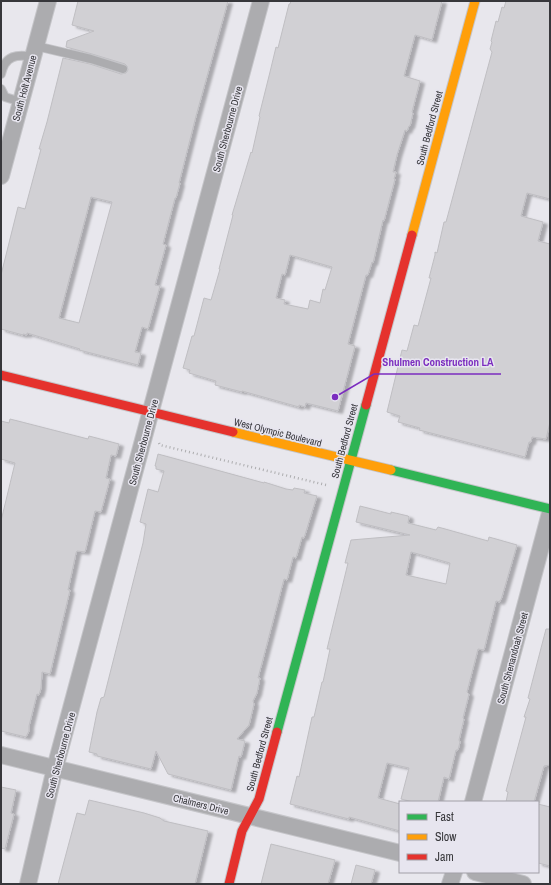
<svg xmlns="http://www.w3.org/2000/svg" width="551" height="885" font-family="'Archivo Narrow',sans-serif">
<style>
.building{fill:#d1d0d4;stroke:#bfbec2;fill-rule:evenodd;filter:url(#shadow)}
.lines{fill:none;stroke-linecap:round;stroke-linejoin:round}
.lane-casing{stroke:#c5c5c9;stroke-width:10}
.street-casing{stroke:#c5c5c9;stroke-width:18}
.fast-casing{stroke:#c5c5c9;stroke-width:11}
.slow-casing{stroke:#c5c5c9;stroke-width:11}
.jam-casing{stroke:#c5c5c9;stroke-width:11}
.path{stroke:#acacae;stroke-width:2.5;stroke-dasharray:1 3;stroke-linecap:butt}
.lane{stroke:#acacaf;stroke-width:8}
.street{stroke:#acacaf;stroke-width:16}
.fast{stroke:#30b455;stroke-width:9}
.slow{stroke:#ff9f0a;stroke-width:9}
.jam{stroke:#e5322d;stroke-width:9}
.labels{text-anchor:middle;stroke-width:3;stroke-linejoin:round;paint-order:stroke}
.street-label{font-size:10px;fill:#37373b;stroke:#e7e5ef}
.leader{fill:none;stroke:#7b2cbf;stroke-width:1.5}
.callout-dot{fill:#7b2cbf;stroke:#e7e5ef;stroke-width:1.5}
.callout-label{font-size:11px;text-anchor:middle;font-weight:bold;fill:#7b2cbf;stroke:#e7e5ef;stroke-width:3;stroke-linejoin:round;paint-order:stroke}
</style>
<defs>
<filter id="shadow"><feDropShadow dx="4.5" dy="2.5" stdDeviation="1" flood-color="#0004"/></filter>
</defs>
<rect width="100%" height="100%" fill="#e8e7ed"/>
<g class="building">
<path d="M 78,1 L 228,1 L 196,116 L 179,183 L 180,183 L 176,198 L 175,198 L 163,244 L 166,245 L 155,285 L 160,286 L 148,329 L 142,327 L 135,352 L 141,353 L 138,365 L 79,350 L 80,349 L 27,333 L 27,335 L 23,334 L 23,335 L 1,329 L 1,275 L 18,207 L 25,209 L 41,149 L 39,149 L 47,122 L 63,58 L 90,64 L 121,74 L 126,73 L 128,70 L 127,66 L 125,64 L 92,54 L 66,47 L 67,41 L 94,31 L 72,25 ZM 91,197 L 112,202 L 79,323 L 59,318 Z"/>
<path d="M 291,1 L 442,1 L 432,40 L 415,35 L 404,76 L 420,81 L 412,112 L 413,113 L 410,126 L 409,126 L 407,131 L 405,130 L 397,155 L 393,172 L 396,172 L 394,179 L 395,179 L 384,221 L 383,220 L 373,263 L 372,262 L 368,275 L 366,275 L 348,344 L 355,346 L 338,411 L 306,403 L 305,407 L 299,405 L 299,407 L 242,391 L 242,392 L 215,385 L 216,381 L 189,373 L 190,370 L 183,368 L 192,336 L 194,336 L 204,298 L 211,300 L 220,269 L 219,269 L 233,215 L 232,215 L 251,152 L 252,153 L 260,117 L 259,116 L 270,72 L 276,47 L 278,48 L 289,4 L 290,4 ZM 290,255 L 332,267 L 325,290 L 323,289 L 320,303 L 310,300 L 308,309 L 284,304 L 285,300 L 276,298 L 282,274 L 285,275 Z"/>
<polygon points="506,1 550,1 550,199 527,193 521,216 543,222 538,241 550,244 550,422 546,439 532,437 531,442 529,442 525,457 419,430 420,428 398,422 400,416 387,412 402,350 407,351 414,325 418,326 431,278 429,278 435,255 435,252 437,253 444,222 446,222 492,52 490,49 492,42 491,41 496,21 498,22 502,7 504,8"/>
<polygon points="10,419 88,439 89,436 119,444 116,456 111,455 106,478 110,479 101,512 95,511 85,552 77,551 76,553 68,590 70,590 50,674 42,672 41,688 39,695 37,694 29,726 29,731 26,737 1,731 1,521 15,463 1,459 1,421 9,423"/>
<polygon points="158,454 264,483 264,482 286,489 293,490 294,488 305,490 304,493 317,496 304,538 302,537 296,558 293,557 287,580 284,579 258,678 260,678 257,693 253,701 254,704 249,725 237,739 245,741 241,757 239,756 231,790 168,774 156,751 151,769 97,756 97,754 89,752 97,712 101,698 104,697 143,543 146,524 140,522 148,489 158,492 164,471 156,469 156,466 155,466"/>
<path d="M 360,506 L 391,514 L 391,512 L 408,516 L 409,517 L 408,523 L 436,530 L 438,527 L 488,541 L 489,537 L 517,545 L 501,600 L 500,600 L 500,602 L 496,601 L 484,650 L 478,649 L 467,692 L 469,694 L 463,718 L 464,719 L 459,740 L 460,742 L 458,750 L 456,750 L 449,779 L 444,777 L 438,802 L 413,802 L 401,799 L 409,768 L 387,763 L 378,798 L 400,804 L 400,831 L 349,817 L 349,819 L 290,804 L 297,776 L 299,777 L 312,717 L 314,717 L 322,682 L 323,682 L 330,649 L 327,649 L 348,563 L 345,563 L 351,540 L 410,535 L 356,522 ZM 411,552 L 450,563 L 446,584 L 406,575 Z"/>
<polygon points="546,629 550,629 550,765 544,766 534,802 506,802 508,792 506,791 526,717 524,717 530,699 528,698"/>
<polygon points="1,787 16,790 11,813 14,814 5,849 1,848"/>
<polygon points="89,800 144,813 160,818 164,821 208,831 195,884 58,884 77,813 85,815"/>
<polygon points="538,804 550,807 550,866 538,863"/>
<polygon points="271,844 335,860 328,884 261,884"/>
<polygon points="356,865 375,870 371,884 351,884"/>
</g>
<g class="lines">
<g class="lane-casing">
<g id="lane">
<polyline points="36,46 91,59 123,69"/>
<path d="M 1,74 C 5,55 17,54 33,57"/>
<polyline points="1,89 5,97 21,102"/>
</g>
</g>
<g class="street-casing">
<g id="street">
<polyline points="1,176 48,1"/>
<polyline points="1,755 400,853"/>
<polyline points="473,802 550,513"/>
<polyline points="475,872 523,884"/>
<polyline points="28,884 55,768 261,1"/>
<polyline points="450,884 454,872"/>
</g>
</g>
<g class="fast-casing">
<g id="fast">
<polyline points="391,470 550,509"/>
<polyline points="277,732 366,405"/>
</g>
</g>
<g class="slow-casing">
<g id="slow">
<polyline points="412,235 475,1"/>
<polyline points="233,432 391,470"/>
</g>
</g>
<g class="jam-casing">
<g id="jam">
<polyline points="1,375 233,432"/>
<polyline points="366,405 412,235"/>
<polyline points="229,884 242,831 259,799 277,732"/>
</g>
</g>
<polyline class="path" points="159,443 160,445 326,485"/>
<use href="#lane" class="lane"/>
<use href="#street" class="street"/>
<use href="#fast" class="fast"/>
<use href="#slow" class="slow"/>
<use href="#jam" class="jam"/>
</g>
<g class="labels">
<g class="street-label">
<text transform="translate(24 88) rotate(-75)" y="4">South Holt Avenue</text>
<text transform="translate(429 128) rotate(-75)" y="4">South Bedford Street</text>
<text transform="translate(227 129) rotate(-75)" y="4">South Sherbourne Drive</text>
<text transform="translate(278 432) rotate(14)" y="4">West Olympic Boulevard</text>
<text transform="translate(344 441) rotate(-75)" y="4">South Bedford Street</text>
<text transform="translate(143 442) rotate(-75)" y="4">South Sherbourne Drive</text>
<text transform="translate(512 658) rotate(-75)" y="4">South Shenandoah Street</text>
<text transform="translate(259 754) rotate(-75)" y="4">South Bedford Street</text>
<text transform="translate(60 755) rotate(-75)" y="4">South Sherbourne Drive</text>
<text transform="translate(201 804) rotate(14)" y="4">Chalmers Drive</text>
</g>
</g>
<path class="leader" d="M335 397L374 374H501"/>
<circle class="callout-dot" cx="335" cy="397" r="4"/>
<g class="callout-label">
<text x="438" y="366">Shulmen Construction LA</text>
</g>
<rect width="551" height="885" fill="none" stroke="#37373b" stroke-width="4"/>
<rect x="399" y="801" width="140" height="72" fill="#e7e5ef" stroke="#a19fa7"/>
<rect x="407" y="814" width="20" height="6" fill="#30b455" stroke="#a19fa7"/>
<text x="435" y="821" font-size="12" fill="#37373b">Fast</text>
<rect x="407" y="834" width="20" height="6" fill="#ff9f0a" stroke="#a19fa7"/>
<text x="435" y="841" font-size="12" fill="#37373b">Slow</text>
<rect x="407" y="854" width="20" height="6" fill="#e5322d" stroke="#a19fa7"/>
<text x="435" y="861" font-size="12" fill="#37373b">Jam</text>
</svg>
